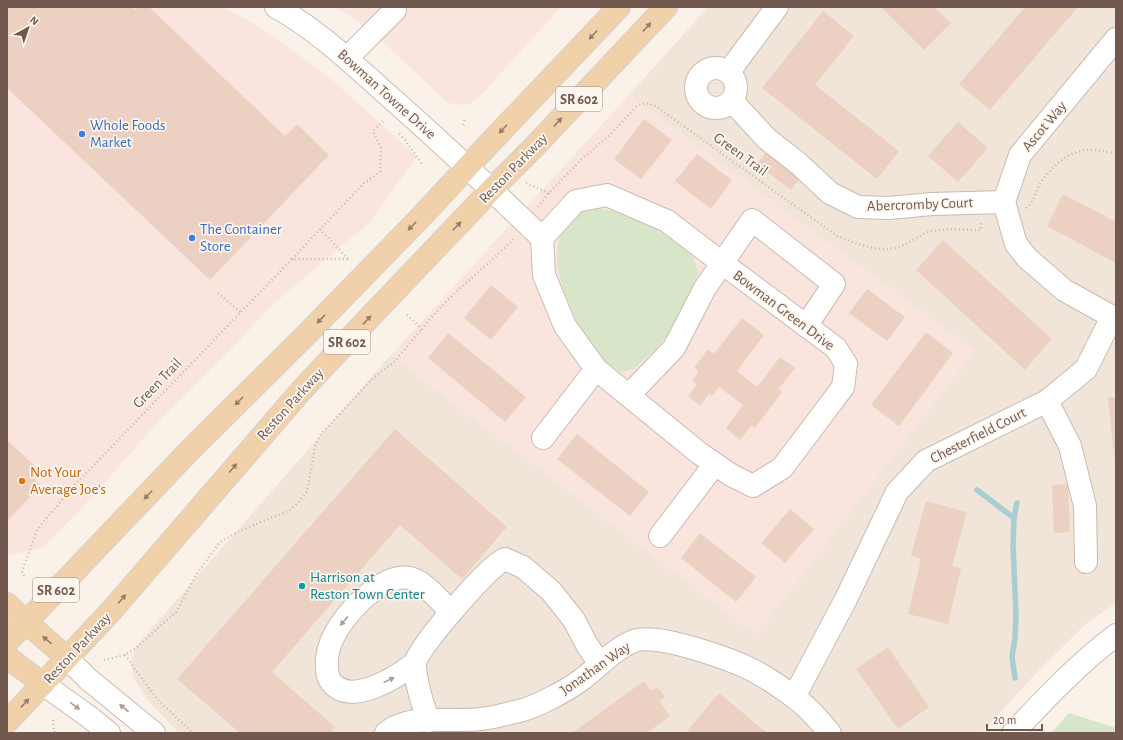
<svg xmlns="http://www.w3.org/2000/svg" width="1123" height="740" font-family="'Alegreya Sans',sans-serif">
<rect width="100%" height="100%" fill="#faf2e9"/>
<path fill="#f1e4d8" d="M708 7H1116V603L1087 623 1041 668 981 733H179L150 703 133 677 131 660 137 645 391 355 756 634 974 351 629 95Z"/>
<g fill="#f9e4de">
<path d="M7 7H222L255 24 329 77 417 157 369 223 271 306 238 342 158 422 85 505 43 548 10 555 7 554Z"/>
<path d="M335 7H561L481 95 471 103 464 105 448 103 384 43 349 15Z"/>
<path d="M629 95 974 351 756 634 391 355Z"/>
</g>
<g fill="#d7e6c8">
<path d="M599 208 630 215 669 237 694 258 698 273 689 297 675 325 656 349 635 368 621 372 601 359 579 326 565 294 557 267 558 244 563 229 580 211Z"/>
<path d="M1069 713 1116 728V733H1051Z"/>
</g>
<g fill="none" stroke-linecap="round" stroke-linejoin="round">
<g stroke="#a7ced2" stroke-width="5.5">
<path d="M977 490 1014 518"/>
<path d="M1015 678 1012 657 1015 638 1016 614 1013 545 1014 518 1017 503"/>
</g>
</g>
<g fill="#ecd1c3">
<path d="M7 7H132L135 10 137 7H149L285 136 297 124 329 155 210 280 7 88Z"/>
<path d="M881 7H934L951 23 924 50Z"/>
<path d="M1025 7H1078L990 110 959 84Z"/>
<path d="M823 11 854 36 815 85 899 151 877 179 762 88Z"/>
<path d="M644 119 672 140 641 179 614 159Z"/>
<path d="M958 122 988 148 958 182 928 156Z"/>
<path d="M766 152 800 178 791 190 757 164Z"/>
<path d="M697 154 732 180 711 209 675 181Z"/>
<path d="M1063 194 1116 222V263L1047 226Z"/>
<path d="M943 240 1052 339 1025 370 916 270Z"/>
<path d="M491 285 518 307 491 340 464 318Z"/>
<path d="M867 289 905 317 887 341 849 313Z"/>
<path d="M742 318 764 335 737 371 757 387 780 357 795 368 779 389 782 392 755 428 752 425 740 440 726 428 743 405 719 387 712 396 709 394 700 406 688 396 697 384 692 381 699 371 694 368 708 349 714 354Z"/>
<path d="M926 332 953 353 899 426 871 405Z"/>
<path d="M448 333 526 397 505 422 428 358Z"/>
<path d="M1116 397V464H1115L1108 398Z"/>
<path d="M395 429 507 527 462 579 400 525 272 672 335 727 330 733H240L177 679Z"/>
<path d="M577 434 649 492 630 516 557 459Z"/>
<path d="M7 440 39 470 32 477 41 486 7 521Z"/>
<path d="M1068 484 1070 532 1054 533 1052 485Z"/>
<path d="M926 501 967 512 952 566 961 568 948 624 908 614 921 559 911 555Z"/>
<path d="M790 509 814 529 785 563 761 543Z"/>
<path d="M700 533 756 577 736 602 681 558Z"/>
<path d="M888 647 929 707 898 729 856 669Z"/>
<path d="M644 681 651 691 658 687 665 697 659 701 670 716 647 733H572Z"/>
<path d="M719 693 767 733H692L688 730Z"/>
</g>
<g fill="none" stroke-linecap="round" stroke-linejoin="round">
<g stroke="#cbbab0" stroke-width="24">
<g id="minor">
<path d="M276 7C318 30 354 65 390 97 442 143 492 190 542 238L544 275 565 326 596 369 699 453 731 475 753 486 782 468 813 427 843 387 846 364 836 348 722 263 667 221 607 195 576 201 542 238"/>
<path d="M1116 39 1020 155 1004 202 1016 244 1027 258 1064 290 1116 319"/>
<path d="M347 58 395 10"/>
<circle cx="716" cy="88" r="20"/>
<path d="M729 73 736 62 777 7"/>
<path d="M732 101 767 139 799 164 830 193 858 207 889 208 932 204 1004 202"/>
<path d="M629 395 674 348 705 288 752 220 834 284 806 326"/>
<path d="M1047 401 1070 446 1085 506 1086 562"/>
<path d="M543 438 596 369"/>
<path d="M660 536 715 464"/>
<path d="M67 658 88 679 154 733"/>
<path d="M415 663C397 677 351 707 331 682 328 678 327 673 327 668 324 639 350 609 371 592 382 584 396 575 410 578 424 581 441 602 451 612"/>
<path d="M43 684 88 716 109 733"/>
<path d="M794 697 846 599 897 492 926 461 1047 401 1086 369 1112 317"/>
<path d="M428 721C423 703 415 683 415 664 415 650 481 577 495 566 498 563 502 561 505 559L523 567 551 591 574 620 587 645 600 664"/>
<path d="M386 733C409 713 451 723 480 719 493 718 506 714 519 711 536 707 566 691 581 680 599 667 613 649 634 641 656 632 734 660 756 672 769 679 782 688 794 697 808 707 819 720 830 733"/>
<path d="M1013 733C1046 698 1078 664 1116 635"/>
</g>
</g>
<g stroke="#d7d1ce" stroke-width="24">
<g id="major">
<path d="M7 604 26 622 67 658"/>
<path d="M7 642 192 448 308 333 419 219 486 147 619 7"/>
<path d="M7 657 43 684"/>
<path d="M7 722 112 610 300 392 369 318 491 190 534 147 666 7"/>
</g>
</g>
<g stroke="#d1b4a7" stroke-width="2.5" stroke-dasharray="1 3" stroke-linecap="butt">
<path d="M463 125 465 118"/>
<path d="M399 134 405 140 422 164"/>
<path d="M526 183 549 193"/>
<path d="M538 207 549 193 582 159 610 135 636 107C642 102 647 104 654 105L837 236C860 245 884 256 908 243 916 239 923 233 932 231 948 228 965 230 981 230V223"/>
<path d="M1026 208C1035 201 1035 193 1040 184 1050 168 1066 153 1085 150 1095 149 1107 152 1116 153"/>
<path d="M320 229 348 259"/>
<path d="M292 259 364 183 380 172 381 148 373 131 384 120"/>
<path d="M218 293 240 312"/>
<path d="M407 315 422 329C448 295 484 269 515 238"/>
<path d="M24 576 22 571 37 530 71 489 292 259H348"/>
<path d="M125 655 157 699 193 733"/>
<path d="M104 660 125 655 136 648 176 612 198 572 220 542 240 531 290 510 298 503 307 492 315 446 321 434 373 378 393 363 422 329"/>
<path d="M53 720 54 732 56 733"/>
</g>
<use href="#minor" stroke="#fff" stroke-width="22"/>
<use href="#major" stroke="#f0d1a9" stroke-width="22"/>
</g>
<defs><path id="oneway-solid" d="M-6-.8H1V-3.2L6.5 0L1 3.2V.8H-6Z"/></defs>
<g fill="#977d6a">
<use href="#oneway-solid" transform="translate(647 27) rotate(-47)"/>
<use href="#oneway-solid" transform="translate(593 35) rotate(133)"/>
<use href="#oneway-solid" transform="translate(558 122) rotate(-47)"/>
<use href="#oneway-solid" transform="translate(503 129) rotate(134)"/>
<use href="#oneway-solid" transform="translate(412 226) rotate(134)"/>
<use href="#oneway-solid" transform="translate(457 226) rotate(-46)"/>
<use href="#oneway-solid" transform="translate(321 319) rotate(134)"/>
<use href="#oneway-solid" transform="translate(367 320) rotate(-47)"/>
<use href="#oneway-solid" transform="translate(239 401) rotate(135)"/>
<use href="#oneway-solid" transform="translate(233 468) rotate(-49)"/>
<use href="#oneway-solid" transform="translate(148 495) rotate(134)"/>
<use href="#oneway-solid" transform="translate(122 599) rotate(-50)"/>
<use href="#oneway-solid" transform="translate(47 640) rotate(-139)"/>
<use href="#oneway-solid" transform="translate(25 703) rotate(-47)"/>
</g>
<g fill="#aa9b95">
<use href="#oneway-solid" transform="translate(344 621) rotate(130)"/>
<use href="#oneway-solid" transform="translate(389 680) rotate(-26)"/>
<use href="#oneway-solid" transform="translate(75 706) rotate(36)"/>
<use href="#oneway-solid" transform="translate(124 708) rotate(-140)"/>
</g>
<g fill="#3f7fe0" stroke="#fdf6ef" stroke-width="1.5">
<circle cx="82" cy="134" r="4"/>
<circle cx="192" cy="238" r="4"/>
</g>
<circle fill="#e8710a" stroke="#fdf6ef" stroke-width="1.5" cx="22" cy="481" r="4"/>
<circle fill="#0f9aa8" stroke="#fdf6ef" stroke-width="1.5" cx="302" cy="586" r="4"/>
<g text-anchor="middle" stroke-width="3.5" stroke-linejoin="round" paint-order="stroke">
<g fill="#fdf6ef" stroke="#9b887f" stroke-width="1">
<rect x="556" y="87" width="46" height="24" rx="3"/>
<rect x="324" y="330" width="46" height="24" rx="3"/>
<rect x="33" y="578" width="46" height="24" rx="3"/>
</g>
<g font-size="14" font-weight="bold" fill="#71594f">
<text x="579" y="104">SR 602</text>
<text x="347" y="347">SR 602</text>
<text x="56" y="595">SR 602</text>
</g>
<g font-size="15" fill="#71594f" stroke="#fdf6ef">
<text transform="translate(387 94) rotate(42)" y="5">Bowman Towne Drive</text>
<text transform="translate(1044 126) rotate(-50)" y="5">Ascot Way</text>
<text transform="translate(741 154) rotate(36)" y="5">Green Trail</text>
<text transform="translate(513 168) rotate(-46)" y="5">Reston Parkway</text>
<text transform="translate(920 204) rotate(-2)" y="5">Abercromby Court</text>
<text transform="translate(784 310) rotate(37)" y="5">Bowman Green Drive</text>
<text transform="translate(157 383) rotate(-46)" y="5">Green Trail</text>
<text transform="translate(290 404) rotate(-48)" y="5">Reston Parkway</text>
<text transform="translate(978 435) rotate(-27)" y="5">Chesterfield Court</text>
<text transform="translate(77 648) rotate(-47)" y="5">Reston Parkway</text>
<text transform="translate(595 668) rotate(-35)" y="5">Jonathan Way</text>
</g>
<g font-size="15" fill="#366cbe" stroke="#fdf6ef" text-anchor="start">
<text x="90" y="130">Whole Foods<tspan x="90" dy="17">Market</tspan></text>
<text x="200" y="234">The Container<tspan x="200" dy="17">Store</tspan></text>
</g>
<g font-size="15" fill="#c56008" stroke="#fdf6ef" text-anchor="start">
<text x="30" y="477">Not Your<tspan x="30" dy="17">Average Joe's</tspan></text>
</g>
<g font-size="15" fill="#0d838f" stroke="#fdf6ef" text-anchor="start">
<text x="310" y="582">Harrison at<tspan x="310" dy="17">Reston Town Center</tspan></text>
</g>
</g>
<rect width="1123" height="740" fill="none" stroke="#71594f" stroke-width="16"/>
<g transform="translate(28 28) rotate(40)" stroke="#fdf6ef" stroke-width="3" paint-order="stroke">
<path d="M0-3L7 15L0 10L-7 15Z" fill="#71594f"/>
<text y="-6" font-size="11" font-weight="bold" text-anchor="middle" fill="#71594f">N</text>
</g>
<path d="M987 724v6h55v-6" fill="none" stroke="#71594f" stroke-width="2"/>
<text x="993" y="724" font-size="12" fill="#71594f" stroke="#fdf6ef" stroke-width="3" paint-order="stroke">20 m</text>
</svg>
